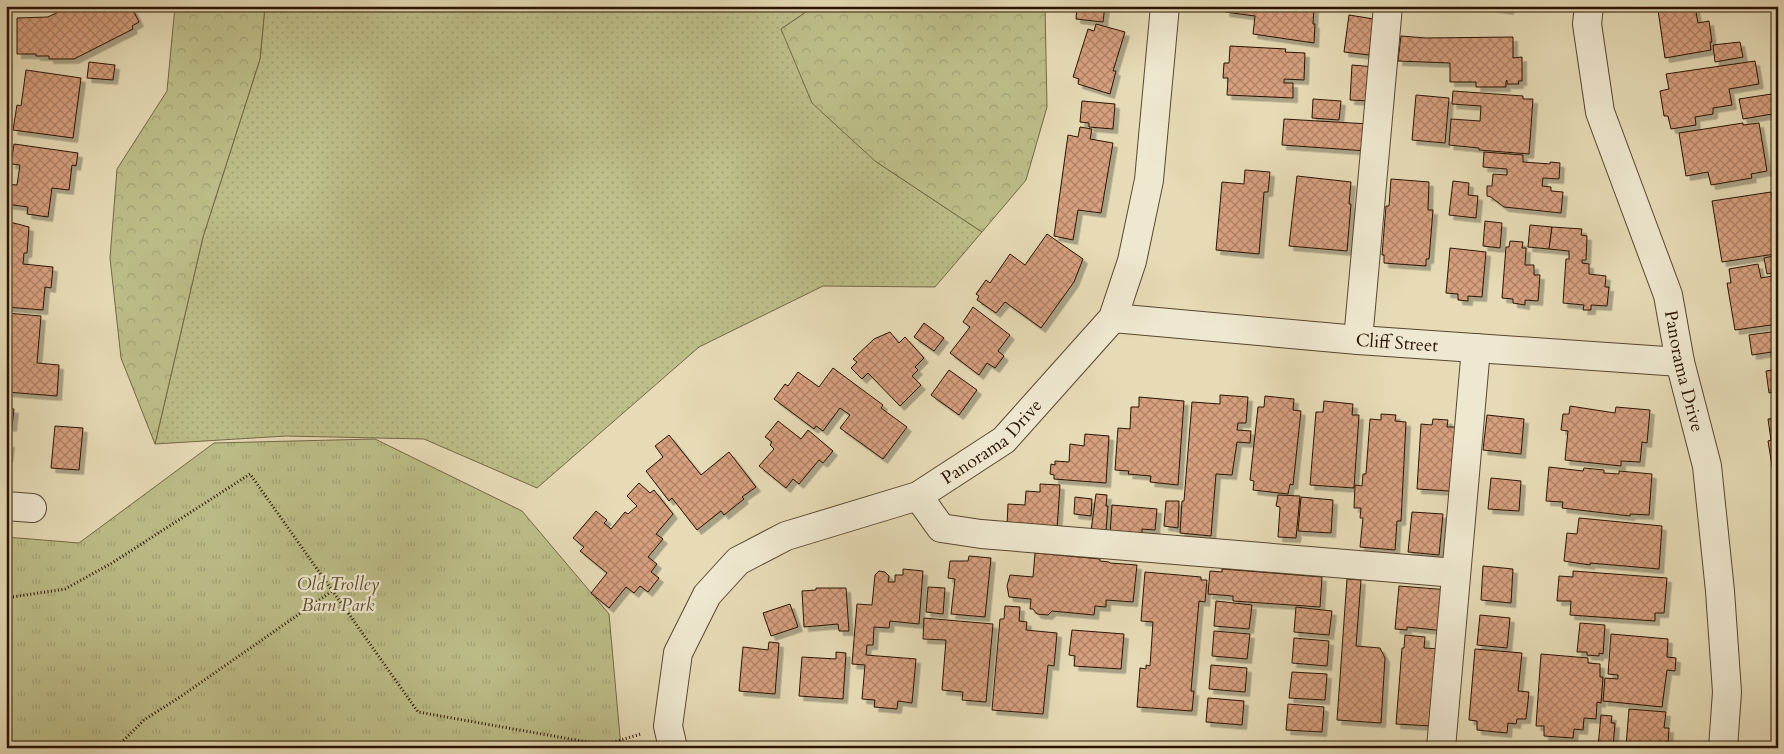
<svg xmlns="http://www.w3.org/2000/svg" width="1784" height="754" font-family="Cardo,serif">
<defs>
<pattern id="grass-dots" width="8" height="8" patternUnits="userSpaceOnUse" patternTransform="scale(1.25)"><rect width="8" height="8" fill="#bdbe89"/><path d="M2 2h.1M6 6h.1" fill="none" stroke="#a2a274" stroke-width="1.8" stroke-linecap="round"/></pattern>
<pattern id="forest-crowns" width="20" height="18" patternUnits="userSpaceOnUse" patternTransform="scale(1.25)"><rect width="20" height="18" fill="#bdbe89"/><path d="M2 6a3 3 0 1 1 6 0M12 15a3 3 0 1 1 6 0" fill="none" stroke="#a2a274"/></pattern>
<pattern id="park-tufts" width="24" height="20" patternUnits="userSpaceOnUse" patternTransform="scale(1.25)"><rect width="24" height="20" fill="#bdbe89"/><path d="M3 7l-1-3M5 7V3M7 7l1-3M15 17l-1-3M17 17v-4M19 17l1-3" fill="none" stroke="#a2a274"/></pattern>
<pattern id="building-cross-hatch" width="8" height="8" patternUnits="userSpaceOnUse" patternTransform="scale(1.25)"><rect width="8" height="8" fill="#d69f7e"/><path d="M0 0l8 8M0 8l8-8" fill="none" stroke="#ae8065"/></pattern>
<filter id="shadow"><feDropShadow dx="4.5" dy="4.5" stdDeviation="0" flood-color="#0004"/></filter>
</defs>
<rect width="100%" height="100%" fill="#e6dbb6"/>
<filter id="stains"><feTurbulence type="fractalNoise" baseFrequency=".004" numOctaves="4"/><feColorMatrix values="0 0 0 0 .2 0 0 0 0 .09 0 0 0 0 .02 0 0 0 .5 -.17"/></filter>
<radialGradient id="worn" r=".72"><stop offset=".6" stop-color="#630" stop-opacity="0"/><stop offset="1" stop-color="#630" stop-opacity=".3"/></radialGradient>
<path fill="url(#grass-dots)" stroke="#736845" d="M265 6H815L781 29 875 161 982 232 935 287 823 286 699 347 537 488 424 439 286 436 155 444 203 237 260 59Z"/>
<g fill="url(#forest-crowns)" stroke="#736845">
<path d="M175 6H265L260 59 203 237 155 444 121 358 110 258 117 169 167 91Z"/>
<path d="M815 6H1045L1047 107 1026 180 982 232 875 161 812 103 781 29Z"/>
</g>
<path fill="url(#park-tufts)" stroke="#736845" d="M375 439 522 511 609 614 621 748H6V537L79 543 214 443Z"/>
<g fill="url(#building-cross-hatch)" stroke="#291301" filter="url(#shadow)">
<path d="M70 6H131L139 22 132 26 133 29 74 59H49V56H36V54H17V18L48 17Z"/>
<path d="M1077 6H1105L1103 22 1076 19Z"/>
<path d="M1226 6H1305L1314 8 1313 24H1315L1314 43 1253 34 1255 16 1225 12Z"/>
<path d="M1483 6H1509V10Z"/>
<path d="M1666 6H1695L1698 23 1709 21 1712 42H1710L1711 50 1665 58 1658 10 1666 9Z"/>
<path d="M1349 15 1374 19 1369 55 1344 52Z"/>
<path d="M1096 24 1125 32 1113 71H1116L1110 94 1078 84 1079 79 1073 77 1088 29 1094 31Z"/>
<path d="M1401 36 1426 38 1513 37V58L1522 57V81H1518L1519 84H1507V80L1506 81V87H1476V82H1450V63L1398 61Z"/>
<path d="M1740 42 1743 57 1715 62 1713 45Z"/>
<path d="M1230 46 1286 49 1285 52 1305 53 1304 80 1284 79V83H1293V98L1227 95 1228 78H1223L1224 63H1229Z"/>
<path d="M1755 61 1759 84 1729 89 1732 105 1713 108V114L1695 117 1696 125 1671 129 1668 116H1664L1660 91 1669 89 1666 74Z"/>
<path d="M89 62 115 65 113 80 87 78Z"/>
<path d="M1352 65 1375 67 1372 101 1350 100Z"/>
<path d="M26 70 81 78 73 138 13 130 17 105 21 106Z"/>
<path d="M1453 91 1523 96V99H1533L1529 154 1479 150V148L1449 145 1451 119 1480 121 1481 106 1452 104Z"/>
<path d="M1778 93V113L1743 119 1739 99Z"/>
<path d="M1416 95 1449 98 1445 143 1412 140Z"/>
<path d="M1313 99 1341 101 1339 120 1312 118Z"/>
<path d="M1082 101 1115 104 1113 129 1089 127V123L1080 122Z"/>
<path d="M1284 119 1369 124 1367 151 1282 145Z"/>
<path d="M1743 123V125L1759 123 1767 171 1751 174 1752 178 1711 185 1708 172 1686 176 1679 133Z"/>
<path d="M1080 127 1092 129 1090 139 1113 143 1101 213 1078 210 1073 240 1054 236 1068 135 1078 137Z"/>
<path d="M14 144 78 153 76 166 72 165 69 190 52 188 48 217 27 214 28 207 6 204V184L17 185 20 165 11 164Z"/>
<path d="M1484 152 1523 155V162L1550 164V162L1560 163 1559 179 1543 178 1542 186 1551 187V191L1563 192 1561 213 1504 207 1491 197 1487 196V186H1492L1493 174 1507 175V169L1483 167Z"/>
<path d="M1245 170 1270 172 1268 192H1264L1259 254 1216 250 1222 182 1244 184Z"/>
<path d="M1297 176 1351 182 1349 204H1351L1347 251 1289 246Z"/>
<path d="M1391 179 1429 182 1428 210H1433L1429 259H1426V266L1384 263V255H1382L1386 206H1389Z"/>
<path d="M1453 181 1469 183 1468 195 1478 196 1476 218 1449 215Z"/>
<path d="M1771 192 1778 240H1773L1775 254 1722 262 1712 201Z"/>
<path d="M6 221 29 227 27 253H24L23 264 53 267 51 288 45 287 43 310 6 307Z"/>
<path d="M1485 221 1502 223 1500 248 1483 246Z"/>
<path d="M1530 225 1552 227 1549 249 1528 247Z"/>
<path d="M1552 227 1582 229 1581 235 1587 236 1586 260H1582V263L1589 264V274L1606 276 1605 287H1609L1607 306 1591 305V310H1583L1584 305 1563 303 1566 259H1569V251L1549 249Z"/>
<path d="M1047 234 1083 259 1074 282 1041 328 1005 302 996 313 977 300 979 296 976 294 986 280 990 283 1010 254 1025 265Z"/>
<path d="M1510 241 1523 242 1522 248H1526L1525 265H1534V275H1540L1538 301 1525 300V305L1513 303V299L1502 298 1506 247H1509Z"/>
<path d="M1450 248 1486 252 1482 297 1468 296V301L1458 300V294L1446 293Z"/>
<path d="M1778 255V272L1767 274 1764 258Z"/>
<path d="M1758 264 1761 278 1778 275V324L1735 330 1727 283H1731L1729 269Z"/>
<path d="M973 307 1010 335 998 351 1004 356 995 368 987 363 979 375 950 353 970 327 963 322Z"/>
<path d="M6 313 41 316 37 363 59 365 57 396 6 392Z"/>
<path d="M924 323 944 338 934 351 914 337Z"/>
<path d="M1778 331V351L1752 355 1749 335Z"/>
<path d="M890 332 899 343 905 337 924 358 915 367 918 370 912 376 921 385 900 406 868 373 862 379 851 368 857 362 853 359 874 339Z"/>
<path d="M1776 362H1778V391L1769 393 1766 371 1777 369Z"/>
<path d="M833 368 883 405 881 408 907 427 883 459 840 428 850 415 840 408 823 431 816 426 814 429 774 399 785 384 788 386 798 372 819 387Z"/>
<path d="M949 370 977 390 959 415 931 395Z"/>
<path d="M1220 395 1248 397 1246 423H1238L1237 430 1251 431 1250 443 1237 442 1232 475 1216 474 1211 536 1180 533 1182 501H1184L1192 402 1220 404Z"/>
<path d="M1265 396 1294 399 1293 410 1301 411 1293 485 1290 484 1288 494 1253 490 1254 481 1250 480 1258 407H1264Z"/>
<path d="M1139 397 1184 401 1178 485 1150 482 1151 476 1128 474 1129 471 1115 470 1118 428 1130 429 1131 407H1139Z"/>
<path d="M1324 401 1353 404 1352 415H1359L1354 488 1310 485 1316 412H1323Z"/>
<path d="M1570 406 1615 413 1616 407 1650 410 1647 443 1642 442 1640 462 1621 461V466L1565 460 1568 431 1561 430 1563 414H1569Z"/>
<path d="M6 408 14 409 12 427 6 426Z"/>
<path d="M1381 414 1396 415 1395 421 1406 422 1401 521H1397L1395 550 1360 547 1363 518H1360L1361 508H1354L1355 485 1362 486 1363 474H1366L1370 419 1381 420Z"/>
<path d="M1487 415 1524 419 1521 454 1483 450Z"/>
<path d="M1778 418V503L1768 441 1771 440 1768 419Z"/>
<path d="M1433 419 1448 420 1447 427H1458L1450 491 1417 489 1421 424 1432 425Z"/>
<path d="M778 421 801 439 808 430 833 451 823 463 819 460 799 484 793 479 786 488 759 466 774 449 770 445 772 442 765 437Z"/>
<path d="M55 426 83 428 79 470 51 468Z"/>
<path d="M1085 434 1109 436 1106 483 1054 479V475L1050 474 1051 464 1055 465V461L1069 462 1070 444 1084 446Z"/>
<path d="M669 435 701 475 729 452 756 487 742 497 744 499 724 515 721 511 697 530 672 498 669 501 646 471 663 457 655 446Z"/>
<path d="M6 443H10L8 458 6 457Z"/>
<path d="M1549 467 1583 471 1584 468 1604 470V473L1619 474V471L1652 474 1649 515 1630 514V516L1562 508 1563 502 1546 501Z"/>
<path d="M1491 478 1521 481 1519 511 1488 509Z"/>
<path d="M639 483 650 493 654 490 673 514 656 534 663 539 648 557 657 564 651 572 659 578 648 592 640 586 634 593 626 587 609 608 591 593 607 573 580 551 584 547 573 538 596 511 607 520 604 523 611 529 625 512 628 514 637 506 627 496Z"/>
<path d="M1040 484 1060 485 1057 530 1007 527 1008 504 1025 505 1026 491 1040 492Z"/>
<path d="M1096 494 1107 495 1106 506H1108L1106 531H1091Z"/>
<path d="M1278 495 1300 496 1296 538 1278 537 1280 507 1276 506Z"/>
<path d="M1075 497 1092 499 1091 516 1074 514Z"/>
<path d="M1301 497 1333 500 1331 533 1298 531Z"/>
<path d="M1166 501H1179L1178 528 1164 526Z"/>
<path d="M1112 505 1157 509 1155 530 1142 529V533H1136V536L1110 534Z"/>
<path d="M1412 512 1443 514 1439 555 1408 552Z"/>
<path d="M1579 518 1662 526 1659 569 1590 563V565L1564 561 1567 533 1577 534Z"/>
<path d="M1035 553 1100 559V561L1109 562 1110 563 1137 565 1133 602 1106 600V607L1095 606 1094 615 1052 611 1048 615 1037 614 1033 609H1030L1031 599 1009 597 1007 586 1010 575 1033 577Z"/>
<path d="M969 556 991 558 985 617 951 614 955 579 948 578 950 561H968Z"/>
<path d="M1483 566 1513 569 1511 603 1481 600Z"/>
<path d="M903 569 923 571 919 624 890 621 889 628 874 627 873 645H867L866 655 916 659 912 703 898 701 897 709 874 707 875 700 862 699 865 665 852 664 857 604 872 605 875 575 879 571 885 572 889 576 888 582H895V575H903Z"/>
<path d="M1222 569 1322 577 1320 607 1233 601V596L1208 594 1210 571 1222 572Z"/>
<path d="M1573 571 1667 578 1664 613H1655V621L1570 615 1571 601H1557L1559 576 1573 577Z"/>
<path d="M1145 572 1201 577V580H1207L1205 602 1199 601 1191 691H1194L1192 711 1137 707 1140 668 1146 669V665L1150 666 1153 622 1141 621Z"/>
<path d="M1347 579 1361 580 1356 646 1380 648 1385 658 1381 723 1337 720Z"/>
<path d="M1399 586 1449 590 1445 631 1407 627V630L1395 629Z"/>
<path d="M928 587 945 588 943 614 926 612Z"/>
<path d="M816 588H846L849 631H839L838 624 804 627 802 591 816 590Z"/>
<path d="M1216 601 1252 605 1249 629 1214 626Z"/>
<path d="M790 604 798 627 771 636 763 613Z"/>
<path d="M1005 606 1020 607 1019 621 1027 622 1026 630 1057 633 1054 666 1048 665 1043 714 992 710 1000 619H1004Z"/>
<path d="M1296 607 1332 611 1329 635 1294 632Z"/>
<path d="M1480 615 1510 618 1507 648 1477 645Z"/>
<path d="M924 618 993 624 986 702 962 700 963 692 942 690 946 640 923 639Z"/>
<path d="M1580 623 1605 625 1603 654 1599 653V656L1587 655V652H1577Z"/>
<path d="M1072 630 1124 634 1121 669 1074 666 1075 656 1069 655Z"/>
<path d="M1214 631 1250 634 1247 659 1212 656Z"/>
<path d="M1611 634 1668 639 1667 657 1676 658 1675 671 1667 670 1662 707 1603 701 1605 678 1618 679V675L1608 674Z"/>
<path d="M1405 635 1425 637 1424 648 1441 649 1431 726 1396 724 1402 648H1404Z"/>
<path d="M1294 638 1329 641 1327 666 1292 663Z"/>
<path d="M769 642 779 643 775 694 739 691 743 647 768 650Z"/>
<path d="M1475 649 1522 653 1518 691 1529 692 1526 719H1517L1516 724 1508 723 1507 733 1477 730V721L1469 720Z"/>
<path d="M836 652 846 653 843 699 799 696 802 657 836 659Z"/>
<path d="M1541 654 1588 658V663L1600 664V677H1603L1601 703 1597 702 1596 719 1584 718 1583 730 1574 729 1573 738 1544 736V726H1536Z"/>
<path d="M1211 665 1247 668 1245 692 1209 689Z"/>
<path d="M1292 672 1327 674 1325 700 1289 698Z"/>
<path d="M1208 698 1244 701 1242 725 1206 722Z"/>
<path d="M1288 704 1324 707 1322 732 1286 730Z"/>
<path d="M1629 709 1666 712 1664 728H1669L1668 742H1664L1663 748H1621V745L1626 746Z"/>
<path d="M1601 715 1612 716 1611 723H1615L1613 748 1598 747Z"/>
<path d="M1778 723V748H1776Z"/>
</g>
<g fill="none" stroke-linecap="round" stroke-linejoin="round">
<g stroke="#58452e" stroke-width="30">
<g id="minor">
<path id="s1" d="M1589 6 1587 24 1600 112 1668 295 1680 362 1707 466 1720 591 1727 692 1723 748"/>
<path id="s2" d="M1113 318 1358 340 1680 362"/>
<path d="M1358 340 1388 6"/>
<path d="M918 496 941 528 981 534 1456 573"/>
<path d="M6 506 32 508"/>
<path id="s3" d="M673 748 668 726 678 653 707 595 738 561 786 536 918 496 1004 440 1113 318 1132 261 1149 180 1165 6"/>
<path d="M1441 748 1476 348"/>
</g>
</g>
<g stroke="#291301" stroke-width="3" stroke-dasharray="1 2.5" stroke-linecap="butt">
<path d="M6 598 65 589 112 563 250 474 418 712 604 745 641 734"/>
<path d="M116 748 144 720 183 695 332 591"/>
</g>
<use href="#minor" stroke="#efe8d0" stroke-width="28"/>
</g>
<g text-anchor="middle" stroke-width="4.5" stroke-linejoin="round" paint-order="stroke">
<g font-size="18" fill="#291301" stroke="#efe8d0">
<text dy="6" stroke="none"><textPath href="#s2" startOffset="285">Cliff Street</textPath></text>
<text dy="6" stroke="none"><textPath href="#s1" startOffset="380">Panorama Drive</textPath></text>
<text dy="6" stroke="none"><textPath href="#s3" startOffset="491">Panorama Drive</textPath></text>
</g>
<g font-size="18" font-style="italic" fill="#5d4f31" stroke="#efe8d0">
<text x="338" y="590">Old Trolley<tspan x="338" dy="21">Barn Park</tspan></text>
</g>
</g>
<rect width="1784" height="754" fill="none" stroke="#e6dbb6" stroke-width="25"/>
<rect x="8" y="8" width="1769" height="739" fill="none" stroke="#291301" stroke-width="2.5"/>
<rect x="12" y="12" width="1759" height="729" fill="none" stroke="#291301"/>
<rect width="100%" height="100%" filter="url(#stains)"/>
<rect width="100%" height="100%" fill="url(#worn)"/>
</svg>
